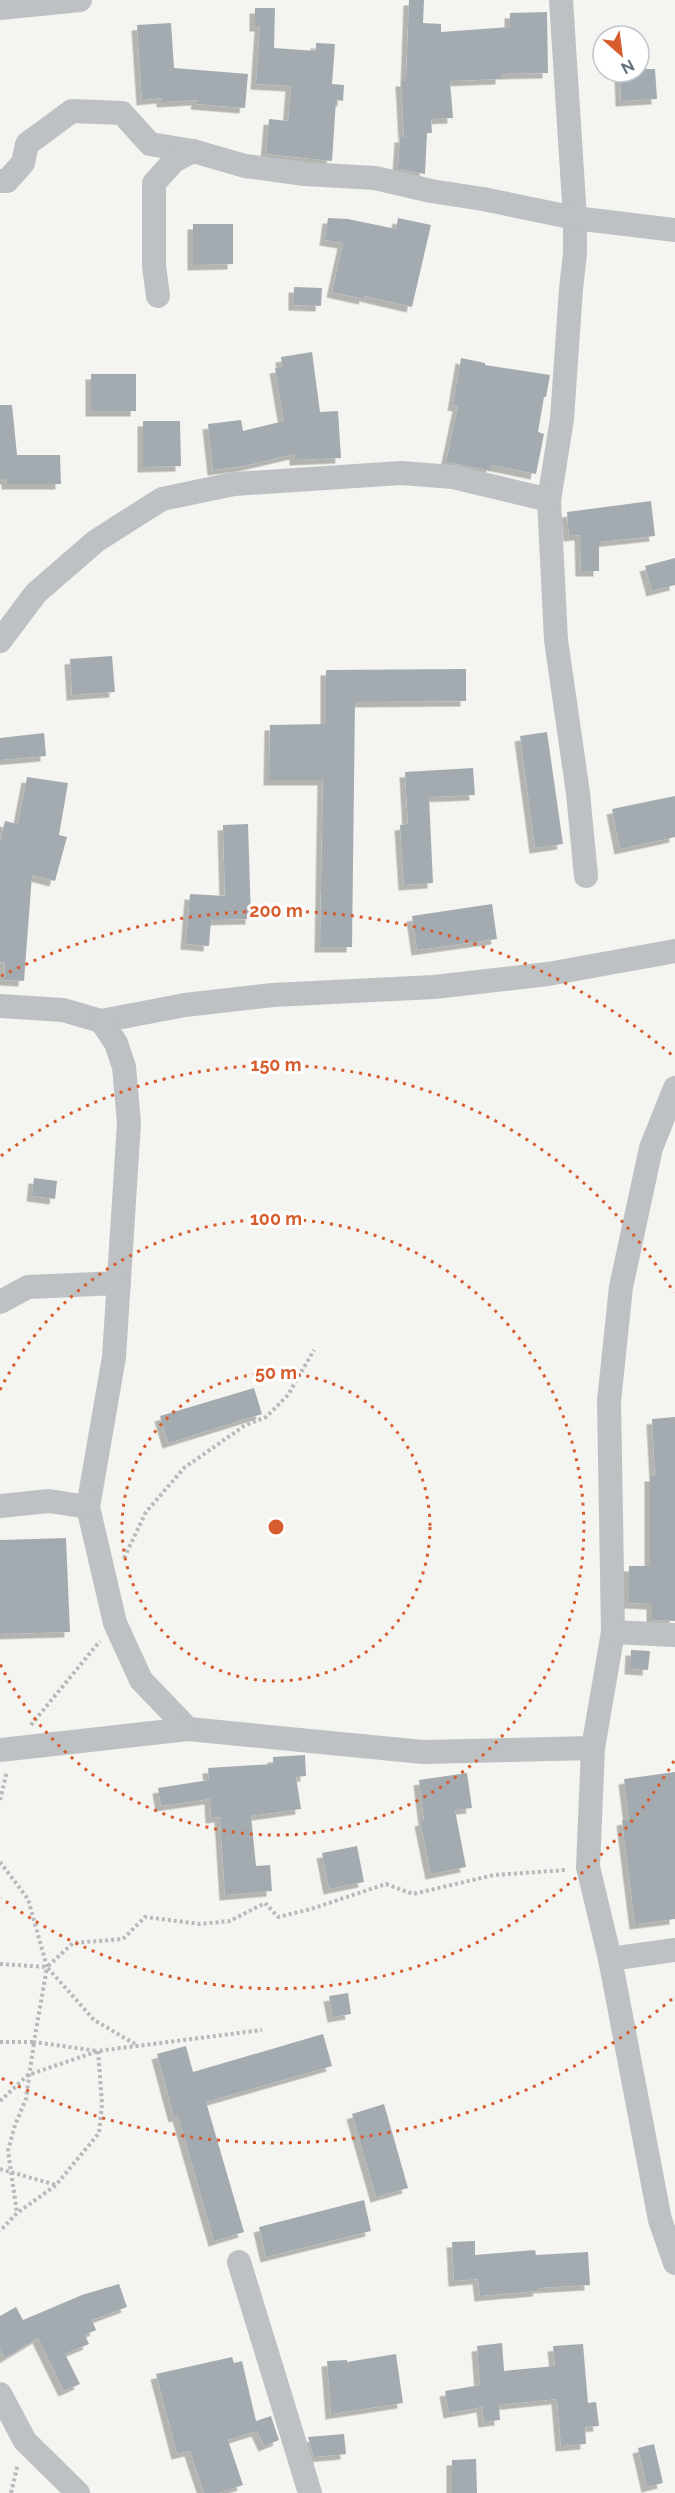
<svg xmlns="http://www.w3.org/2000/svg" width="675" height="2493" font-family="Raleway,sans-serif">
<defs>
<filter id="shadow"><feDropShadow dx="-5.5" dy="5.5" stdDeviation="0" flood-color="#0004"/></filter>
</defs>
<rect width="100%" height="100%" fill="#f4f4f0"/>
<g fill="#a4abb0" filter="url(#shadow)">
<path d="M409 0H424L423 23 441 24V32L510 27V13L547 12 548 73 501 74V79L450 81 453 118 431 119 432 133H427L425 174 398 169 400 137H404L401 81H406Z"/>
<path d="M255 8H275L274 48 316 51V43L335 44 332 84 344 85 343 101 336 100 332 161 266 154 269 119 288 121 291 86 256 84 260 26H255Z"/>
<path d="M171 23 174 68 248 74 245 108 196 104 197 100 162 102V98L142 100 137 25Z"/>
<path d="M639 69H655L657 99 621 101 620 72H639Z"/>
<path d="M328 218 348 219 396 229 398 218 431 225 412 307 365 296 364 299 332 292 343 243 325 240Z"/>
<path d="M193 224H233V264L193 265Z"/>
<path d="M294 287 322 288 321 306 294 305Z"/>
<path d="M312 352 320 412 338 411 341 458 295 460V454L244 466 213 470 208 424 241 420 243 431 284 421 275 368 282 367 281 357Z"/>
<path d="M461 358 485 363V365L550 375 546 397H544L538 432 544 434 536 474 492 465 491 471 446 462 458 406 453 405Z"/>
<rect x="91" y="374" width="45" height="37"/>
<path d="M0 405H12L17 455H60L61 484H7V479H0Z"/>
<path d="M143 421H180L181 466 143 467Z"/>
<path d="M651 501 655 536 599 542V571H581L580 535 569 536 567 512Z"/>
<path d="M675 558V585L652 591 645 566Z"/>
<path d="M112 656 115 692 72 695 70 659Z"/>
<path d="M466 669V701L355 702 352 947H320L323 780H269L270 725 326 724V670Z"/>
<path d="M547 732 563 844 535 848 520 736Z"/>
<path d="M44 733 46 756 0 760V738Z"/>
<path d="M473 768 475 795 429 797 433 883 404 885 400 825 408 824 405 772Z"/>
<path d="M27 777 68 783 59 835 67 837 55 881 32 875 24 981 4 980 5 963 0 962V841L5 821 18 824Z"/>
<path d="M675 796V837L620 849 612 809Z"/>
<path d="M248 824 251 919 211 920 209 946 186 944 190 894 225 896 223 825Z"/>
<path d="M492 904 497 939 417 950 412 916Z"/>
<path d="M34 1178 57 1181 55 1199 32 1196Z"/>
<path d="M254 1388 262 1414 168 1443 160 1416Z"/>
<path d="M675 1417V1621L652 1620V1604L629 1603V1566H650V1476H655L652 1419Z"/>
<path d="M66 1538 70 1632 0 1634V1540Z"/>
<path d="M631 1650 650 1651 648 1670 630 1669Z"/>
<path d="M305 1755 306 1776 296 1777 301 1809 251 1816 256 1866 270 1865 272 1891 225 1895 220 1817 211 1818 210 1799 161 1806 158 1788 209 1780 208 1768 273 1764V1757Z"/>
<path d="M675 1772V1919L635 1924 622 1820 629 1819 624 1779Z"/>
<path d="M467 1773 472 1808 455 1810 466 1867 431 1874 420 1821 424 1820 419 1780Z"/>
<path d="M357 1846 364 1882 329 1889 322 1853Z"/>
<path d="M348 1993 351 2014 333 2017 329 1996Z"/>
<path d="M323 2034 332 2066 206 2102 244 2232 214 2241 178 2116 174 2117 157 2054 186 2046 193 2072Z"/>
<path d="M384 2104 408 2188 376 2197 352 2114Z"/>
<path d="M364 2200 371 2231 266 2257 259 2227Z"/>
<path d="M475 2241V2255L535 2250 536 2255 588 2252 590 2285 538 2288 539 2291 480 2296 478 2279 454 2281 452 2242Z"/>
<path d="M119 2284 127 2307 92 2320 96 2330 85 2335 89 2344 65 2354 80 2384 64 2391 38 2338 5 2358 0 2350V2316L16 2307 23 2320 82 2295Z"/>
<path d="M502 2343 504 2371 555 2366 553 2346 583 2344 588 2403 596 2402 599 2426 585 2427 586 2444 561 2446 557 2399 499 2405 500 2420 484 2422 482 2407 449 2413 445 2391 480 2385 477 2346Z"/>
<path d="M396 2354 403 2403 331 2414 327 2361 347 2360V2362Z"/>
<path d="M232 2357 234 2363 242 2361 256 2421 271 2416 279 2440 264 2446 257 2431 228 2440 243 2485 219 2493H204L190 2451 177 2454 156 2374Z"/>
<path d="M344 2434 346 2454 314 2457 308 2437Z"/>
<path d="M654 2444 663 2483 647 2487 638 2448Z"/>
<path d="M476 2459 477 2493H452V2460Z"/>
</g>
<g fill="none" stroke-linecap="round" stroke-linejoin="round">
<g stroke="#b7babc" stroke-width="4" stroke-dasharray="3 3" stroke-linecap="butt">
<path d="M124 1558 146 1512 184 1468 244 1426 266 1417 288 1395 314 1350"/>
<path d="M31 1725 100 1641"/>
<path d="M0 1800 7 1771"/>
<path d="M0 1862 28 1899 47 1967 34 2042 98 2051 102 2104 99 2133 56 2185 17 2213 0 2231"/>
<path d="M0 1964 47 1967"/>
<path d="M0 2042H34L26 2099 15 2125 8 2151 17 2213"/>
<path d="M135 2044 94 2020 47 1967 73 1943 123 1939 145 1917 200 1924 230 1921 265 1903 278 1917 311 1909 386 1884 413 1894 494 1875 566 1870"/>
<path d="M0 2101 28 2075 98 2051 262 2030"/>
<path d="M0 2169 56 2185"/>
<path d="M11 2493 18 2464"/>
</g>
<g stroke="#bdc1c4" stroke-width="24">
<path d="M561 0 575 218V254L571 289 562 419 549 500 556 640 578 793 586 876"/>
<path d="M0 8 80 0"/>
<path d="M0 181H7L23 163 27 144 72 111 122 113 150 144 193 151 245 166 305 174 375 178 431 191 483 199 575 218 675 230"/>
<path d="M158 296 154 266V183L174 161 193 151"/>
<path d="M0 641 36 593 96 541 162 499 234 484 401 473 453 477 549 500"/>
<path d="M0 1006 63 1010 101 1021 185 1005 273 995 434 987 548 974 675 951"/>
<path d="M101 1021 116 1043 124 1067 129 1123 114 1357 88 1507 115 1623 141 1680 188 1729 423 1752 593 1748"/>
<path d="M675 1088 651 1148 621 1287 609 1401 613 1632 593 1748 588 1867 610 1959 660 2220 675 2263"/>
<path d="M0 1302 28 1287 119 1283"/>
<path d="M0 1506 49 1501 88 1507"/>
<path d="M613 1632 675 1635"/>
<path d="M0 1750 188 1729"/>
<path d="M610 1959 675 1950"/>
<path d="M239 2262 310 2493"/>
<path d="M0 2394 25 2441 78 2493"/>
</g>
</g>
<g fill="none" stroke="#d75c2e" stroke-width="3" stroke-dasharray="3 6">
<circle cx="276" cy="1527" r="154"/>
<path d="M0 1390A308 308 0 1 1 0 1664"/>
<path d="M674 1761A462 462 0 0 1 1 1898M1 1156A462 462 0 0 1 674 1293"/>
<path d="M672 1999A616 616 0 0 1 1 2078M1 976A616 616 0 0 1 672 1055"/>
</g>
<circle cx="276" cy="1527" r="9" fill="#d75c2e" stroke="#fff" stroke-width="3"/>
<g font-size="18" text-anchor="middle" font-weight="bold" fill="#d75c2e" stroke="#fff" stroke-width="6" stroke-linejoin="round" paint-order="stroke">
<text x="276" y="917">200 m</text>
<text x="276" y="1071">150 m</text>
<text x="276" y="1225">100 m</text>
<text x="276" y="1379">50 m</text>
</g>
<g transform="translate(621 54) rotate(152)"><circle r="28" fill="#ffffff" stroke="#c1c7cc" stroke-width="1.5"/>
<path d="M0-4.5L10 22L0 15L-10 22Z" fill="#d75c2e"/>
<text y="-9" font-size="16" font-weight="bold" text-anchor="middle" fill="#65737f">N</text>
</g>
</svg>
